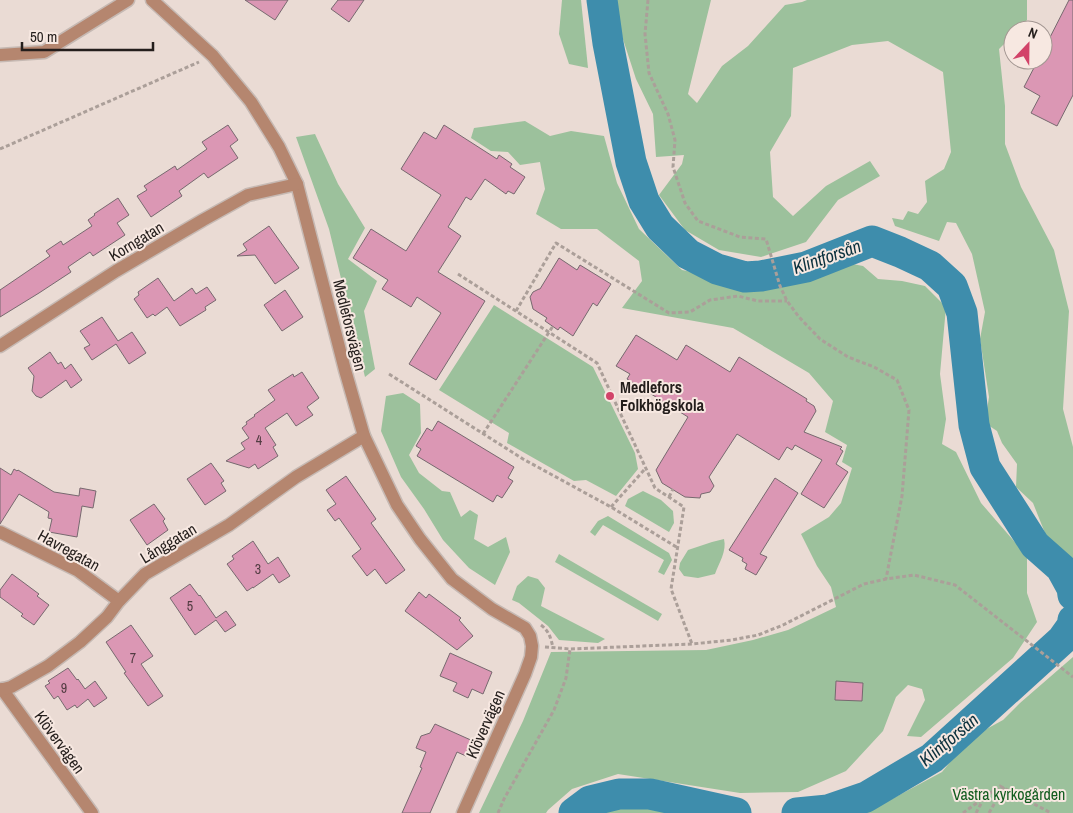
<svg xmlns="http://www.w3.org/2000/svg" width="1073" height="813" font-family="'Archivo Narrow',sans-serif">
<rect width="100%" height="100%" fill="#eadbd4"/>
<g fill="#9cc19c">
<path d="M562 0H581L588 68 569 64 559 34Z"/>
<path d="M614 0H711L688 94 697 103 722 66 748 46 785 5 802 2 807 0H1027V20L1018 30H1013V35L999 49 1005 106V144L1021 187 1054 250 1069 311 1063 409 1073 447V564L1049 543 1033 503 1016 487 1017 464 1002 443 997 431 985 423 989 397 980 339 985 312 972 254 956 223 947 222 939 241 895 226 892 218 903 220 908 211 918 214 927 202 925 181 944 169 951 152 943 72 888 41 852 45 793 68 791 116 770 152 773 197 793 216 826 186 870 161 880 176 838 200 806 242 761 257 719 250 685 230 659 195 682 164 684 155 656 157 653 114 636 79 619 27Z"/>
<path d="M525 121 550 136 571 131 604 136 617 183 639 229 682 270 737 281 743 288 751 291 766 285 801 281 842 262 863 266 878 279 902 281 925 286 946 307 940 374 946 419 942 444 956 452 981 503 1027 556V593L1037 622 1013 658 921 737 907 736 925 700 922 689 908 685 896 697 883 731 846 771 798 792 740 793 618 774 572 789 548 810 546 813H479L523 721 551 652 706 650 753 640 788 630 836 607 831 587 817 566 801 534 829 517 841 503 852 468 842 462 847 445 825 432 833 401 809 373 733 328 622 308 642 281 639 261 597 229H561L536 214 545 189 540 162 520 165 508 152 491 151 471 138 474 128Z"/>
<path d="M315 134 338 184 365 228 348 259 377 281 364 311 375 369 365 377 329 229 296 137Z"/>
<path d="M494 305 593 367 635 453 638 469 616 496 586 480 574 481 507 443 509 433 439 390Z"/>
<path d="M403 393 420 404 421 433 409 455 419 473 442 491 450 492 461 517 470 510 478 515 474 539 488 547 506 537 510 552 495 585 469 568 443 540 424 509 401 477 381 431 386 396Z"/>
<path d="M643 491 661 500 673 511 674 523 669 532 625 506 628 499Z"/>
<path d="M608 516 669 553 672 560 664 575 658 572 664 560 603 525 595 536 590 532 598 521Z"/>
<path d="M724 539C727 551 719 563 715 574L698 578 684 576 679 569 680 563 688 550 712 542Z"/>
<path d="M559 554 662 614 658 621 555 562Z"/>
<path d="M528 576 538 579 545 588 541 606 605 639 598 643 559 640 548 626 519 603 512 600 517 586Z"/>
<path d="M1073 657V813H854L890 800 942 772 970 738 1003 720 1020 703Z"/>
<path d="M605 808H661L678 813H598Z"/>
</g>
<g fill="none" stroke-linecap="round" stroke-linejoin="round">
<g stroke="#3e8dac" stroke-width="31">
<path d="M602 0 608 43 631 162 644 201 660 227 688 254 717 269 745 277 761 276 806 267 872 241 900 252 930 266 952 286 962 313 974 425 985 467 1035 545 1061 568 1072 588 1073 595"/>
<path d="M574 813 590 801 619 794H650L736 813"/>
<path d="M797 813 828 810 866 797 932 758 1062 640 1072 626 1073 620"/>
</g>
</g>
<g fill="#db97b4" stroke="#77696f">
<path d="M245 0H288L275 20Z"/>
<path d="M338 0H364L349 22 331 9Z"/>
<path d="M1069 0H1073V95L1057 126 1031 113 1040 96 1024 87 1038 60H1043V51Z"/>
<path d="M228 125 238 140 230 146 238 158 208 178 204 173 179 191 182 196 151 217 137 196 147 190 144 186 175 166 177 170 207 149 202 142Z"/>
<path d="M444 125 497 159 499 155 512 164 510 167 525 177 514 194 508 191 506 194 485 179 471 200 466 197 448 227 461 236 438 272 485 301 436 380 409 364 441 313 417 297 411 307 382 289 388 280 353 258 371 229 406 251 441 195 401 169 424 132 436 139Z"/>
<path d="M118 198 129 215 117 223 125 235 93 256 90 252 68 267 71 272 39 293 0 317V290L50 256 46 251 61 241 63 245 92 226 88 220 95 215 94 214Z"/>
<path d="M269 226 299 268 275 284 255 255 237 256 247 250 243 244Z"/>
<path d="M559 258 577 270 580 265 611 284 597 306 593 303 573 336 560 327 558 330 545 321 547 318 533 309 530 297 533 292 539 289H540Z"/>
<path d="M158 278 174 301 192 288 196 294 207 287 216 300 205 307 206 310 180 326 167 307 155 316 153 314 147 318 134 299 139 295 138 292Z"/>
<path d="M285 290 303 317 282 331 264 305Z"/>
<path d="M102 317 118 341 132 332 146 353 129 364 116 344 92 360 84 348 90 345 80 331Z"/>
<path d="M636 335 677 360 686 345 730 372 739 357 807 399 806 401 814 406 816 411 804 432 842 447 840 449 843 451 836 464 848 472 824 508 801 494 822 460 795 445 792 450 787 447 779 460 737 434 709 477 714 486 710 492 701 494 700 498 685 497 662 483 656 470 688 417 627 379 630 374 616 366Z"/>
<path d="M50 352 58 364 61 362 65 369 71 364 82 380 71 388 66 380 41 398 36 396 32 391 34 376 28 368Z"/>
<path d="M302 372 319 398 307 407 313 415 296 426 287 413 265 428 276 445 273 447 278 456 258 469 255 464 249 468 226 461 245 449 241 443 249 438 242 428 247 424 246 422 255 416 254 415 275 400 268 390 293 374 294 377Z"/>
<path d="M438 421 514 467 508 478 513 481 502 498 497 495 493 502 417 456 421 449 416 446 427 428 432 431Z"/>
<path d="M211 463 224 481 221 483 226 491 205 505 187 479Z"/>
<path d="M0 468 11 475 14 469 17 471 18 470 54 492 79 496 80 488 96 491 93 508 82 506 77 537 49 532 52 519 48 518 49 512 19 494 0 524Z"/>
<path d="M346 476 376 519 371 523 405 570 386 584 375 569 367 576 352 556 361 549 339 518 335 521 327 510 336 504 326 490Z"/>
<path d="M775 478 798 493 760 554 767 557 756 575 745 569 747 564 742 561 743 558 729 550Z"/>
<path d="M154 504 165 519 163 521 168 530 147 545 130 520Z"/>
<path d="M253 541 268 564 278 557 290 576 279 583 273 574 253 588V587L247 591 227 564 234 559 232 556Z"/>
<path d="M12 574 39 594 37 596 49 605 34 625 21 616 23 614 0 597V590Z"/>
<path d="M190 584 199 596 200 595 216 618 226 611 236 625 225 632 216 620 195 635 170 598Z"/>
<path d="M419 592 426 598 429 594 461 618 459 620 473 636 457 650 405 611Z"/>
<path d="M131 625 153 656 141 664 163 696 148 706 124 673 126 672 106 642Z"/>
<path d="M450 653 492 672 483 694 472 689 468 698 453 691 457 683 440 676Z"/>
<path d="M68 668 77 680 78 679 85 689 95 681 107 698 94 707 88 699 77 708 75 705 67 710 58 696 54 699 45 686 50 683 48 681Z"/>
<path d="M836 681 863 683 862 701 835 700Z"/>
<path d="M435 724 473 741 466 756 457 752 430 813H402L422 768 420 767 426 752 416 748 421 736 430 733Z"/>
</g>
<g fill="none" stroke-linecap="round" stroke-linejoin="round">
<g stroke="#c6b9b3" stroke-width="15">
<g id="street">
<path d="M152 0 213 56 251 102 279 147 297 184 345 370 364 436 397 505 420 539 452 579 492 609 525 628 530 636 532 646 531 657 525 674 463 813"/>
<path d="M0 55 44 52 128 0"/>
<path d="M0 346 116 271 203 220 248 195 297 184"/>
<path d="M0 532 77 570 119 601"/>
<path d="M2 689 92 813"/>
<path d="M0 690 11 687 48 666 80 642 107 617 119 601 145 574 229 525 296 477 364 436"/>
</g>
</g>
<g stroke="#ab9f99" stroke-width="3" stroke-dasharray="4 2.5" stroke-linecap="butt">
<path d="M648 0 645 34 649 73 668 114 675 140 673 167 685 203 698 221 740 237 766 239 780 286 787 301 799 317 820 339 848 357 874 367 897 380 909 410 902 496 886 579"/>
<path d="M0 149 199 62"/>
<path d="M458 274 597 363 655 488 684 507 671 589 692 644"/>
<path d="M516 311 556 243 669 313 690 312 710 300 738 296 758 301H787"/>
<path d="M389 374 523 459 611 507 678 548"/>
<path d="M483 434 553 326"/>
<path d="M669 497 673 489"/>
<path d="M611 507 645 469"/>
<path d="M541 625C549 631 551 638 553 648"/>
<path d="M545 647 570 649 692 644 732 640 758 635 783 625 864 584 886 579 914 575 955 585 1073 677"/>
<path d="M498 813 504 799 554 710 566 678 570 649"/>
<path d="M963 813 1000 786 1051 813"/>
<path d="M976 813 983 800"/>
<path d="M989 813 1004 787"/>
</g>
<use href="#street" stroke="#b5866f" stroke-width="12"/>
</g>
<circle fill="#d24369" stroke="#f7e8e1" stroke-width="2" cx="610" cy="396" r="5"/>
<g text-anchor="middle" stroke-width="4" stroke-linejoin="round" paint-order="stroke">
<g font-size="14" fill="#523c42">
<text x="259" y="445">4</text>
<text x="258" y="574">3</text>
<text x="190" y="611">5</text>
<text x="133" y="663">7</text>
<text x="64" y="693">9</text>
</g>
<g font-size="16" fill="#241e1c" stroke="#f7e8e1">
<text transform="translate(136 241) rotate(-31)" y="6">Korngatan</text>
<text transform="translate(350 325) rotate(76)" y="6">Medleforsvägen</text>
<text transform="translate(168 543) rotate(-31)" y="6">Långgatan</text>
<text transform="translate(69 550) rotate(29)" y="6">Havregatan</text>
<text transform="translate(485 724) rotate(-66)" y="6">Klövervägen</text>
<text transform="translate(60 742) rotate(54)" y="6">Klövervägen</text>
</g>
<g font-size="16" font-weight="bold" fill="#241e1c" stroke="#f7e8e1" text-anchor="start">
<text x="620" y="393">Medlefors<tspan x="620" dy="18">Folkhögskola</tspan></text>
</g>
<g font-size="16" fill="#115c1e" stroke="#f7e8e1">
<text x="1009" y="800">Västra kyrkogården</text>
</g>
<g font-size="18" font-style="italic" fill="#0a303d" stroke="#f7e8e1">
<text transform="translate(827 257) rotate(-19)" y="6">Klintforsån</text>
<text transform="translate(949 740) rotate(-40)" y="6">Klintforsån</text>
</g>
</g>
<g transform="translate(1028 45) rotate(22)"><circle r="24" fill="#f7e8e1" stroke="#a39792"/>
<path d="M0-4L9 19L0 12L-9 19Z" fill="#d24369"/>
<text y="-8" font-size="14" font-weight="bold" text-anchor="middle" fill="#241e1c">N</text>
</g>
<path d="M22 42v8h131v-8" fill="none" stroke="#241e1c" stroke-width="2.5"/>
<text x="30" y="42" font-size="15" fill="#241e1c" stroke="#f7e8e1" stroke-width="4" paint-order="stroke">50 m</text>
</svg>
